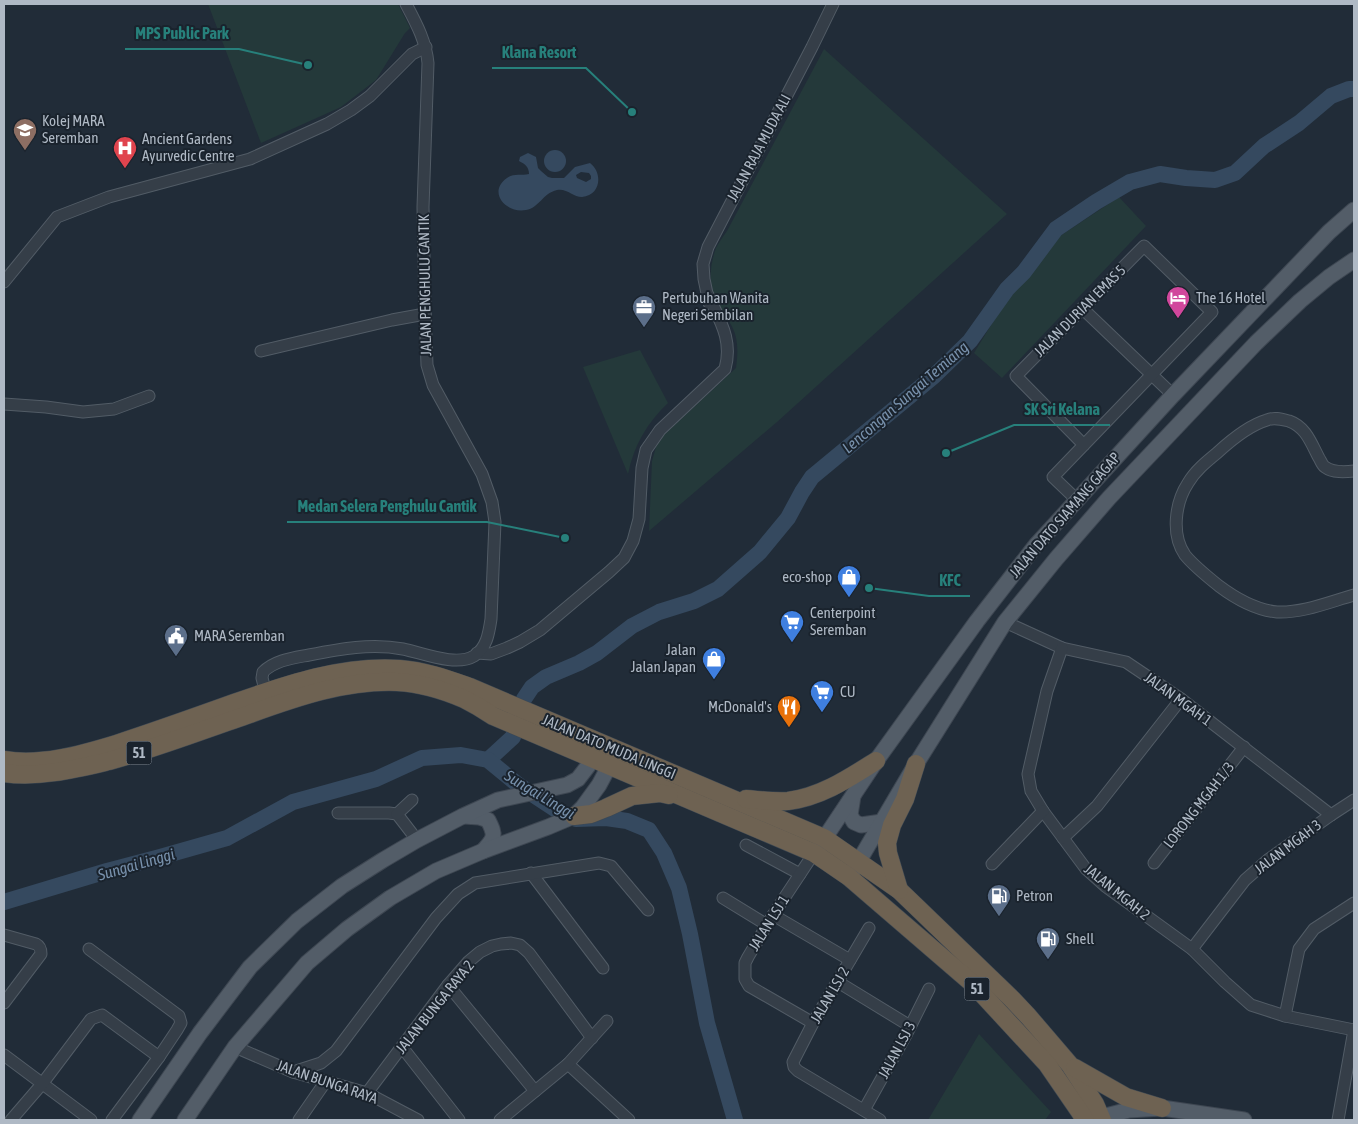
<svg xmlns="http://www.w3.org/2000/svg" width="1358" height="1124" font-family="'Asap Condensed',sans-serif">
<rect width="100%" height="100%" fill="#212c38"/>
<g fill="#24393a">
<path d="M208 4H398L410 28 405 33 376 80 341 107 261 143Z"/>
<path d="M824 49 1007 214 777 422 649 531 652 461 656 447 664 435 736 368C738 353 739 337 730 323 726 316 719 309 715 301 708 285 710 264 716 248 719 242 723 237 727 231Z"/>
<path d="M1119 197 1146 226 1002 378 974 353 1010 294 1033 270 1057 238Z"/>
<path d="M640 350 668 403C647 423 634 445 628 474L583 367Z"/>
<path d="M979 1034 1051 1112 1045 1120H928Z"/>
</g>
<g fill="#35495f" fill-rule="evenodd">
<circle cx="555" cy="161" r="11"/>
<path d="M528 153 536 157 538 168 541 171 548 177 552 178H564L575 167 590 163C603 173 601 195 582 197 573 197 567 188 557 190 543 193 539 208 526 210 506 214 487 192 507 178 514 173 521 176 529 174 529 167 525 164 519 161L520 157ZM581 172 589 173 591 176V179L586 182 577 178 576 175Z"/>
</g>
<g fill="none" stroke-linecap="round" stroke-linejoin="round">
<g stroke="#35495f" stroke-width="16">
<path d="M488 760 513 737 524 699 532 687 546 677 579 663 597 653 632 626 659 612 694 601 718 589 760 552 788 518 802 492 812 477 934 376 970 341 1007 289 1024 272 1056 229 1096 202 1130 182 1160 174 1186 178 1215 180 1235 173 1264 146 1299 123 1331 96 1349 89H1354"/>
<path d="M4 902 107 871 160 857 227 838 293 802 376 779 422 758 461 755 488 760 517 784 555 809 576 819 606 818 627 821 649 830 664 853 679 888 690 934 707 1023 735 1120"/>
</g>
<g stroke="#525c66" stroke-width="13">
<g id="minor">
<path d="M4 282 57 217 109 197 250 159 327 124 351 110 370 96 412 54 426 47"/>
<path d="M709 303 704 279 703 264 708 247 812 47 833 4"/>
<path d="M1082 308 1173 395"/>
<path d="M261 351 392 320 425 314"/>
<path d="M4 404 46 407 83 412 114 409 149 396"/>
<path d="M1354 471C1345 472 1333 473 1325 467 1322 465 1321 461 1319 458 1311 443 1306 427 1289 421 1281 419 1274 417 1267 420 1250 425 1230 441 1217 453 1206 462 1195 471 1188 483 1175 503 1171 535 1185 555 1193 565 1209 578 1219 586 1235 598 1256 610 1277 612 1303 613 1329 602 1354 595"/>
<path d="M1077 500 1053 477C1106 422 1159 367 1212 312L1144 246 1016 376 1084 445"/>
<path d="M1005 622 1062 648 1126 662 1181 699 1331 815"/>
<path d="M1062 648 1047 691 1028 774 1031 791 1043 811 1086 869 1105 886 1192 949 1225 982 1251 1005 1285 1016 1354 1030"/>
<path d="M477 653 491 654 507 648 520 642 540 630 609 572 624 558 633 541 639 519 642 468 646 450 660 430 725 369C733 340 720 321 708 295"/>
<path d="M267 697 262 678 263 672C275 660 293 658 309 655 340 649 371 643 403 649 423 653 456 667 474 656 487 648 489 632 491 619L495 522 492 502 482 474 433 385 427 365 425 310 423 207 428 63C426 41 416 23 406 4"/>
<path d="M338 813H389L397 814 417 840"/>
<path d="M397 814 412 800"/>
<path d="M1063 838 1097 806 1181 699"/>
<path d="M746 845 800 874"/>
<path d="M1154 863 1244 747"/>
<path d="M992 864 1043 811"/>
<path d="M531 873 603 968"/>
<path d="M723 898 767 925"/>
<path d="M773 915 850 960"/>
<path d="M869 928 813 1023 793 1062 794 1067 798 1071 880 1120"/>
<path d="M4 935 36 944C40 946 41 949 41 954L4 1003"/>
<path d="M89 949 179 1016 181 1023 177 1030 159 1057 112 1120"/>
<path d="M1192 949 1245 880 1269 859 1331 815 1354 800"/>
<path d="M838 982 910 1026"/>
<path d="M448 985 535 1091"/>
<path d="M1285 1016 1299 949 1314 929 1354 903"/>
<path d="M813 1023 749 986 745 979V963L748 957 773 915 814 853"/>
<path d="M235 1047 293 1072 367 1093 418 1120"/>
<path d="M402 1047 459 1120"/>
<path d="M4 1055 91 1120"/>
<path d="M568 1064 629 1120"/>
<path d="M293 1072 321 1063 336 1051 436 918 458 894 475 883 599 863 611 866 648 910"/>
<path d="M367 1093 448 985 468 962 480 952 492 946 501 944 511 943 520 945 529 953 592 1038"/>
<path d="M864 1110 906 1035 929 989"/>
<path d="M11 1120 42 1084 91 1019 102 1015 159 1057"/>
<path d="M299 1120 326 1081"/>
<path d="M500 1120 568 1064 607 1021"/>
<path d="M1338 1120 1354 1030"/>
</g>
</g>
<g stroke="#3e4752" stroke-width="17">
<g id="major">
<path d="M853 796 850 815 854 822 861 825 882 822"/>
<path d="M464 816 479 817 488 820C496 836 495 838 483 851"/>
<path d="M818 848 876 761 977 621 1036 545 1173 395 1329 232 1354 210"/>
<path d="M853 871 916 764 1005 622 1056 559 1109 498 1256 343 1300 301 1329 277 1354 260"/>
<path d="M140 1120 200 1033 250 967 297 921 342 886 383 860 417 840 463 816 498 800 567 785 578 779 588 766 596 749"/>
<path d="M185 1120 235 1047 307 963 347 929 390 898 436 871 483 851 548 827 574 816 583 807 599 785 614 757"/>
<path d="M1090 1120 1129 1110 1162 1108 1244 1120"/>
</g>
</g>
<g stroke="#3f4953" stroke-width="19">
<g id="highway">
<path d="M4 760C41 766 80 755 116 744 156 731 195 717 234 703 288 684 343 665 400 669 425 671 447 679 470 687L824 838 899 890 1012 999 1028 1016 1070 1065 1095 1104 1102 1120"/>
<path d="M4 773C39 778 75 769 109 761 157 748 203 730 250 714 297 697 346 680 397 682 419 683 443 690 464 699 474 704 484 710 493 716L814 853 849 877 972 983 1047 1064 1080 1112 1085 1120"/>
<path d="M746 799C760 800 774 802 788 801 821 797 849 778 876 761"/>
<path d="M574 816 591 814 606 808 632 796 660 793 669 795"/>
<path d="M899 890 888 853 887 843 892 825 905 799 916 764"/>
<path d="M1075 1068 1126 1097 1162 1108"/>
</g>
</g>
<use href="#minor" stroke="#353e48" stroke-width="11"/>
<use href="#major" stroke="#535d68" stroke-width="15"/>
<use href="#highway" stroke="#6e6252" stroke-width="18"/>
</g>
<defs>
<g id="university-pin" transform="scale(1.25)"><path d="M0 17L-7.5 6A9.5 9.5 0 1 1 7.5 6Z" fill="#8d6e63" stroke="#1a232d"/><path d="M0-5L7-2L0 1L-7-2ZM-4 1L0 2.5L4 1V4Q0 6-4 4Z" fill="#fff"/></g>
<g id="hospital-pin" transform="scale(1.25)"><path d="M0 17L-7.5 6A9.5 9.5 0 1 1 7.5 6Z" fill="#e0444e" stroke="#1a232d"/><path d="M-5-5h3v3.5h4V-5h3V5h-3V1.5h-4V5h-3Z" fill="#fff"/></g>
<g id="hotel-pin" transform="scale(1.25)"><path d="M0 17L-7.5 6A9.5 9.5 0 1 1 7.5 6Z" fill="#d1479c" stroke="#1a232d"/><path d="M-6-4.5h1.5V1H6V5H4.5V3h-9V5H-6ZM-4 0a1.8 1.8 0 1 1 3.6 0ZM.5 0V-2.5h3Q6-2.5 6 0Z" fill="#fff"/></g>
<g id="office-pin" transform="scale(1.25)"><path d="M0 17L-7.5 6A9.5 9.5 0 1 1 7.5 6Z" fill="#5c6f8a" stroke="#1a232d"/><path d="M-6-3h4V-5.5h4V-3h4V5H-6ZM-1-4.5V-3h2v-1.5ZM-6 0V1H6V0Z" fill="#fff"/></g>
<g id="shop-pin" transform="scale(1.25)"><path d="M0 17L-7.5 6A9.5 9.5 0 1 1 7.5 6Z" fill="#3f7fe0" stroke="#1a232d"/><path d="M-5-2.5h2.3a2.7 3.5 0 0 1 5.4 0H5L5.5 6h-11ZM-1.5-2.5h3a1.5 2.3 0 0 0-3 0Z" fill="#fff"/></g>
<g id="supermarket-pin" transform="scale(1.25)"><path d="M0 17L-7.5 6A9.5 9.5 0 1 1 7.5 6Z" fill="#3f7fe0" stroke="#1a232d"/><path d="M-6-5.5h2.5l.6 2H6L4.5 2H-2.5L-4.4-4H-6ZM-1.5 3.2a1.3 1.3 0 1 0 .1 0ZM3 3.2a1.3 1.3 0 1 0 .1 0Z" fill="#fff"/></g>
<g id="civic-pin" transform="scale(1.25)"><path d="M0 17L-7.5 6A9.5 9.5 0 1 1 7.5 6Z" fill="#5c6f8a" stroke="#1a232d"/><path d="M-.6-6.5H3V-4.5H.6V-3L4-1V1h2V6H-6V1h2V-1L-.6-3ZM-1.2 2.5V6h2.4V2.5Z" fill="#fff"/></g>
<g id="restaurant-pin" transform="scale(1.25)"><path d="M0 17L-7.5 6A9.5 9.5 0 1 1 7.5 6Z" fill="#e8710a" stroke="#1a232d"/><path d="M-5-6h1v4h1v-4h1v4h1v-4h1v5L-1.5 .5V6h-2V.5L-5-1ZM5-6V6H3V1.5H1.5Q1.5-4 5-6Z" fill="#fff"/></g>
<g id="fuel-pin" transform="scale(1.25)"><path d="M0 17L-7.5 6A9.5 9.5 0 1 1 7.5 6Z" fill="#5c6f8a" stroke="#1a232d"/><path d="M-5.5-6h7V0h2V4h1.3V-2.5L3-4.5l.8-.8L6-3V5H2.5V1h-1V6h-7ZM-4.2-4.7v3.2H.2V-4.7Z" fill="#fff"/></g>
</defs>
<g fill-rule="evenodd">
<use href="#university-pin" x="25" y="130"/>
<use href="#hospital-pin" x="125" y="148"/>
<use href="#hotel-pin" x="1178" y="298"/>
<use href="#office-pin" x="644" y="307"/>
<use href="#shop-pin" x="849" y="577"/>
<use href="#supermarket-pin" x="792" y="622"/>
<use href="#civic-pin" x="176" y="636"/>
<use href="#shop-pin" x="714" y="659"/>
<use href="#supermarket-pin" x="822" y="692"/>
<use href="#restaurant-pin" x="789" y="707"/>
<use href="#fuel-pin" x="999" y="896"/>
<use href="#fuel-pin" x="1048" y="939"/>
</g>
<g text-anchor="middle" stroke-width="4" stroke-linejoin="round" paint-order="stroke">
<g fill="#1a232d" stroke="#828c97" stroke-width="1">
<rect x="126.5" y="741.5" width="25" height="23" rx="4"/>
<rect x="964.5" y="977.5" width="25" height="23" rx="4"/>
</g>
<g font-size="14" font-weight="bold" fill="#afb9c5">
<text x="139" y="758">51</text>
<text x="977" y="994">51</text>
</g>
<g font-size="15" fill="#afb9c5" stroke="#1a232d" text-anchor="start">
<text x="42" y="126">Kolej MARA<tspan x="42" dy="17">Seremban</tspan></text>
<text x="142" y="144">Ancient Gardens<tspan x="142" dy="17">Ayurvedic Centre</tspan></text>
<text x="662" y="303">Pertubuhan Wanita<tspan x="662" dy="17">Negeri Sembilan</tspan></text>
<text x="1196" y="303">The 16 Hotel</text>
<text x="832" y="582" text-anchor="end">eco-shop</text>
<text x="810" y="618">Centerpoint<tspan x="810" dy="17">Seremban</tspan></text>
<text x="194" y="641">MARA Seremban</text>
<text x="696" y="655" text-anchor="end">Jalan<tspan x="696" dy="17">Jalan Japan</tspan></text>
<text x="840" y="697">CU</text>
<text x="772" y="712" text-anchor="end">McDonald's</text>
<text x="1016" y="901">Petron</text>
<text x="1066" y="944">Shell</text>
</g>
<g font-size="15" fill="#afb9c5" stroke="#1a232d">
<text transform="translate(759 148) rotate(-62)" y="5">JALAN RAJA MUDA ALI</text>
<text transform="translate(425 285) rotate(-91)" y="5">JALAN PENGHULU CANTIK</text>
<text transform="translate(1080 311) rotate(-45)" y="5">JALAN DURIAN EMAS 5</text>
<text transform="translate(1065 515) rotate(-49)" y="5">JALAN DATO SIAMANG GAGAP</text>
<text transform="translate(1178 699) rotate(36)" y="5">JALAN MGAH 1</text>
<text transform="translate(609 747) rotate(23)" y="5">JALAN DATO MUDA LINGGI</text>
<text transform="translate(1199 805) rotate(-52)" y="5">LORONG MGAH 1/3</text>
<text transform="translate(1288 847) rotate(-37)" y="5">JALAN MGAH 3</text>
<text transform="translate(1117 892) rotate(39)" y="5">JALAN MGAH 2</text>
<text transform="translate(769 923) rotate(-58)" y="5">JALAN LSJ 1</text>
<text transform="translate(830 995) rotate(-60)" y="5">JALAN LSJ 2</text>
<text transform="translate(435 1007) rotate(-51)" y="5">JALAN BUNGA RAYA 2</text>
<text transform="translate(897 1050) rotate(-62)" y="5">JALAN LSJ 3</text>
<text transform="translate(327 1082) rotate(19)" y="5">JALAN BUNGA RAYA</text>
</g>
<g font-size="16" font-style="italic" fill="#7891ac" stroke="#1a232d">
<text transform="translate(905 397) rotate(-41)" y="6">Lencongan Sungai Temiang</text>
<text transform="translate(540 794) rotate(31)" y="6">Sungai Linggi</text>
<text transform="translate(136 864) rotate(-16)" y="6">Sungai Linggi</text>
</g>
</g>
<path fill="none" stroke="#27807b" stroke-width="2" d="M308 65L239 49H125M632 112L586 68H492M946 453L1014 425H1110M565 538L487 522H287M869 588L929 596H970"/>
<g fill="#27807b" stroke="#1a232d" stroke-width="2">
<circle cx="308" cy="65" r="5"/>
<circle cx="632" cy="112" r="5"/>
<circle cx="946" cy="453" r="5"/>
<circle cx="565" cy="538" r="5"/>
<circle cx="869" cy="588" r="5"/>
</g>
<g font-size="16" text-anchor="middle" font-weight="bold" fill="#27807b" stroke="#1a232d" stroke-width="4" stroke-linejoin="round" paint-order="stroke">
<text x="182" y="39">MPS Public Park</text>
<text x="539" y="58">Klana Resort</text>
<text x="1062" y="415">SK Sri Kelana</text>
<text x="387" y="512">Medan Selera Penghulu Cantik</text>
<text x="950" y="586">KFC</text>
</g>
<rect width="1358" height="1124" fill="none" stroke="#afb9c5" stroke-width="10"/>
</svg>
